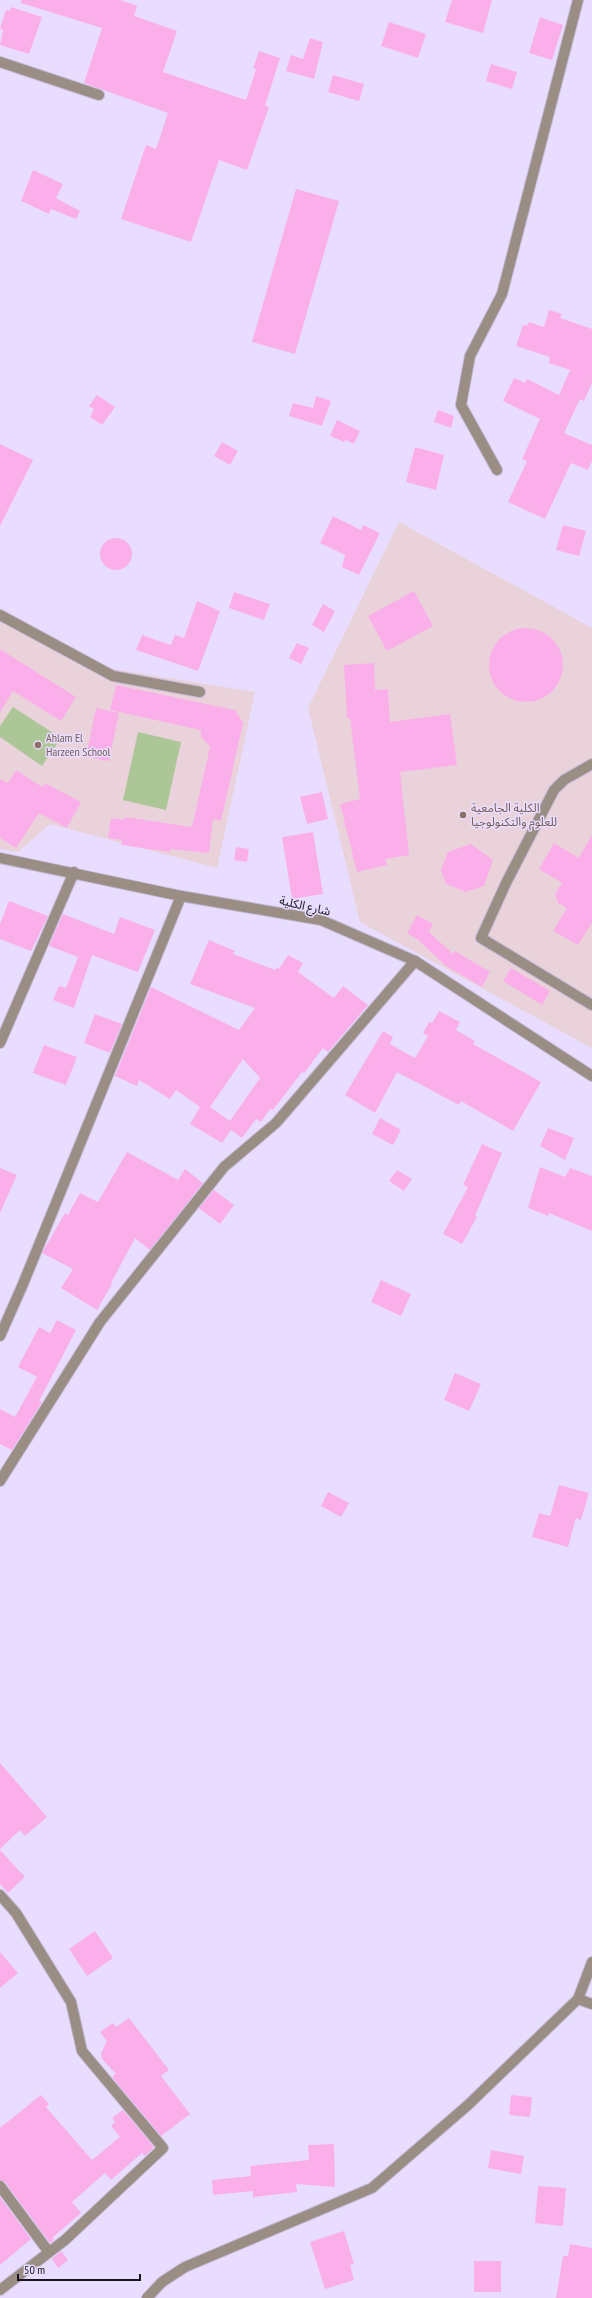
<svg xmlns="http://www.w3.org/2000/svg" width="592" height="2298" font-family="'PT Sans Narrow','Noto Sans Arabic',sans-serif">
<rect width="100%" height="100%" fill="#e8ddfe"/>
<g fill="#ead2da">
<path d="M399 522 592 628V1048L360 922 308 708Z"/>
<path d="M0 608 83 653 100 667 255 692 217 868 50 824 18 852 0 849Z"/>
</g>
<g fill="#acc697">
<path d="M13 707 61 738 42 766 0 737V726Z"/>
<path d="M138 732 181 742 166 810 123 800Z"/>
</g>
<g fill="#fbafea" fill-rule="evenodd">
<path d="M21 0H120L137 6 134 16 177 31 163 72 246 100 256 69 253 68 259 51 280 58 265 106 269 107 247 170 219 160 191 242 121 219 146 145 156 149 168 113 84 83 102 28 21 3Z"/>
<path d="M452 0H492L483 33 445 22Z"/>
<path d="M11 7 42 17 29 54 0 45 3 30 0 28 6 10 10 11Z"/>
<path d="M540 17 563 25 552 60 529 53Z"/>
<path d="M389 22 426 34 418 58 381 46Z"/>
<path d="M310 38 323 42 314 79 286 71 291 55 303 59Z"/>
<path d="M491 64 517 72 512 89 486 81Z"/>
<path d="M333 75 364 84 359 101 328 92Z"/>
<path d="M33 170 63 184 56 198 80 211 76 219 51 209 49 214 21 201Z"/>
<path d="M296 189 339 201 295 354 252 342Z"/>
<path d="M549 310 562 314 560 318 592 329V383L584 401 580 399 564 433 592 445V461L588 470 571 463 545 519 508 502 527 461 522 459 540 419 503 401 514 378 525 383 527 379 559 395 570 370 549 363 550 357 516 346 523 325 527 326 529 322 544 327Z"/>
<path d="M97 395 115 407 102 425 90 417 94 409 89 406Z"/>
<path d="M316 396 331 401 322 426 289 416 293 403 313 408Z"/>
<path d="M438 410 454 416 451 428 434 422Z"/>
<path d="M337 420 360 431 354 444 346 440 344 442 330 436Z"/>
<path d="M222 442 238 451 230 465 214 456Z"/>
<path d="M0 444 33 460 0 526Z"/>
<path d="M415 447 444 455 436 490 406 482Z"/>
<path d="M333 516 361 530 363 525 380 533 359 575 342 567 345 555 320 543Z"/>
<path d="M563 525 586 531 579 556 556 550Z"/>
<circle cx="116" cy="554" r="16"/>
<path d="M414 591 433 626 387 651 368 616Z"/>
<path d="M234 592 270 604 264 620 229 608Z"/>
<path d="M197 601 220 611 198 671 136 650 142 635 171 645 175 635 184 638Z"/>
<path d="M323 604 335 611 324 632 312 625Z"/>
<circle cx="526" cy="665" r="37"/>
<path d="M297 643 309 648 301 664 289 658Z"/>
<path d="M0 649 76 697 61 721 13 691 0 712Z"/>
<path d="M374 663 375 690 388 689 390 722 450 714 457 765 400 772 409 855 385 859 387 865 357 872 340 804 360 799 350 718H347L344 665Z"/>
<path d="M116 685 235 710 243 723 221 821 213 819 209 853 170 849V852L121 845 122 840 108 838 111 818 124 820 125 817 192 827 210 747 201 737V730L110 710Z"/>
<path d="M96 708 119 713 109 761 86 757Z"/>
<path d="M16 770 42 787 45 783 81 802 67 828 39 813 16 848 0 838V779L8 783Z"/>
<path d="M322 792 328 819 307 824 300 797Z"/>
<path d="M313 832 323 894 292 899 282 837Z"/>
<path d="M592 835V923L578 945 553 931 567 908 558 903 555 894 562 883 539 869 554 843 579 858Z"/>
<path d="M471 844 493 860 484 886 466 892 446 884 441 870 448 852Z"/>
<path d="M236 847 249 849 247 862 234 860Z"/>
<path d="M9 901 48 916 31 951 0 939V924Z"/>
<path d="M63 914 114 934 120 917 155 930 138 972 92 955 74 1008 53 1000 59 986 66 988 78 957 49 946Z"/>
<path d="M417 915 433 924 429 932 453 954 455 951 490 972 482 987 446 966 417 939 407 933Z"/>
<path d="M209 940 235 951 233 954 275 970 277 967 279 969 288 955 303 963 298 972 334 998 343 986 368 1005 328 1052 323 1048 304 1073 302 1072 273 1110 270 1109 261 1122 256 1119 242 1138 231 1130 222 1143 190 1124 200 1107 176 1090 170 1099 139 1080 137 1086 115 1076 151 987 239 1030 255 1008 190 984ZM243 1059 260 1078 230 1121 210 1107Z"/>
<path d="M511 968 550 991 542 1005 503 981Z"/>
<path d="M439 1011 460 1022 456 1030 475 1041 473 1044 541 1082 513 1131 461 1101 459 1105 397 1072 375 1113 345 1095 383 1031 393 1037 390 1044 415 1058 428 1036 423 1033 429 1022 432 1023Z"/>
<path d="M95 1014 122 1024 110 1053 84 1043Z"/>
<path d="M44 1045 77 1057 66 1085 33 1073Z"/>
<path d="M380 1118 401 1130 393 1145 372 1134Z"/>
<path d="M548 1128 574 1138 565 1160 540 1146Z"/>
<path d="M482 1144 502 1153 475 1216 477 1217 462 1244 443 1234 468 1187 463 1185Z"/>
<path d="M127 1152 178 1180 185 1169 203 1183 150 1250 135 1238 111 1283 112 1284 97 1310 61 1288 73 1269 42 1253 65 1213 68 1215 80 1193 98 1202Z"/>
<path d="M540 1167 565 1177 570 1168 592 1176V1231L549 1213 548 1216 528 1208Z"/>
<path d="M0 1168 17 1175 0 1213Z"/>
<path d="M397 1170 412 1179 404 1191 389 1181Z"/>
<path d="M214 1190 234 1205 220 1224 199 1208Z"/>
<path d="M381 1280 411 1294 401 1316 371 1302Z"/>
<path d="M57 1320 76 1330 39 1401 42 1402 12 1450 0 1444V1409L15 1417 37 1377 18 1367 39 1327 50 1333Z"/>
<path d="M455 1373 481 1384 469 1411 444 1400Z"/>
<path d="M559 1485 589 1493 581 1520 576 1518 568 1547 532 1537 539 1513 550 1516Z"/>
<path d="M328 1492 349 1503 341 1517 321 1506Z"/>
<path d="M0 1763 47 1817 25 1836 20 1830 0 1849Z"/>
<path d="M0 1850 25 1877 8 1893 0 1884Z"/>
<path d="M95 1931 113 1958 87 1976 69 1949Z"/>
<path d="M0 1952 18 1973 0 1988Z"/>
<path d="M129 2018 169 2070 161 2076 190 2114 161 2136 112 2077 116 2074 102 2059 101 2053 107 2041 100 2032 113 2023 116 2027Z"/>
<path d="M41 2095 49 2104 46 2107 92 2160 120 2137 111 2126 115 2122 112 2118 123 2110 154 2147 145 2156 142 2153 111 2180 105 2173 72 2202 81 2213 52 2238 54 2240 50 2243 5 2182 0 2180V2128Z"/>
<path d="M511 2095 532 2097 530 2117 509 2115Z"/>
<path d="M334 2144 335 2187 296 2184 297 2192 253 2197V2191L213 2195 212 2180 251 2176 250 2166 309 2160 308 2145Z"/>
<path d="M491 2150 524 2156 521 2174 488 2168Z"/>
<path d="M538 2186 566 2188 563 2226 535 2223Z"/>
<path d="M0 2197 31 2239 0 2265Z"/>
<path d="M344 2231 354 2264 350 2265 354 2280 325 2289 310 2242Z"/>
<path d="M570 2244 592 2248V2298H556L563 2256H568Z"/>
<path d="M61 2251 68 2260 58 2268 52 2259Z"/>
<rect x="474" y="2261" width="27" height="31"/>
</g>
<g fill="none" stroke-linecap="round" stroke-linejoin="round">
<g stroke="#c3b9d6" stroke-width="12">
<g id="minor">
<path d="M0 62 99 95"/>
<path d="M497 470 461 405 470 356 502 294 578 0"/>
<path d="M0 615 113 676 200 692"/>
<path d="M592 764 564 780 554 790 506 883 481 938 592 1005"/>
<path d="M0 858 181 896 321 920 415 961 592 1076"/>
<path d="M0 1043 74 872"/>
<path d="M0 1336 23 1284 181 896"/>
<path d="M0 1481 100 1322 224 1167 276 1123 415 961"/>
<path d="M0 1895 16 1913 71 2002 82 2051 163 2148 65 2240 0 2290"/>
<path d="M578 1999 592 1962"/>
<path d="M0 2186 48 2251"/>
<path d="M147 2298 162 2282 185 2267 372 2188 468 2105 578 1999 592 2004"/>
</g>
</g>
<use href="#minor" stroke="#9a8d84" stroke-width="10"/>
</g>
<g fill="#8d6e63" stroke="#e8ddfe" stroke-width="1.5">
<circle cx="38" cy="745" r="4"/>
<circle cx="463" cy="815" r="4"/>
</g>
<g text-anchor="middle" stroke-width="3" stroke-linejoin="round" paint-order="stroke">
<g font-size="12" fill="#785e54" stroke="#e8ddfe" text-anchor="start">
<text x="46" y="742">Ahlam El<tspan x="46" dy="14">Harzeen School</tspan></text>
<text x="471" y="812">الكلية الجامعية<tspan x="471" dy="14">للعلوم والتكنولوجيا</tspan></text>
</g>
<g font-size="12" fill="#18141f" stroke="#e8ddfe">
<text transform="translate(305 906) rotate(13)" y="4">شارع الكلية</text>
</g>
</g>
<path d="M18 2274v6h122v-6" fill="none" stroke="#18141f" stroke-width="2"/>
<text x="24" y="2274" font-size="12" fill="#18141f" stroke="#e8ddfe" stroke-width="3" paint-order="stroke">50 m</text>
</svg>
